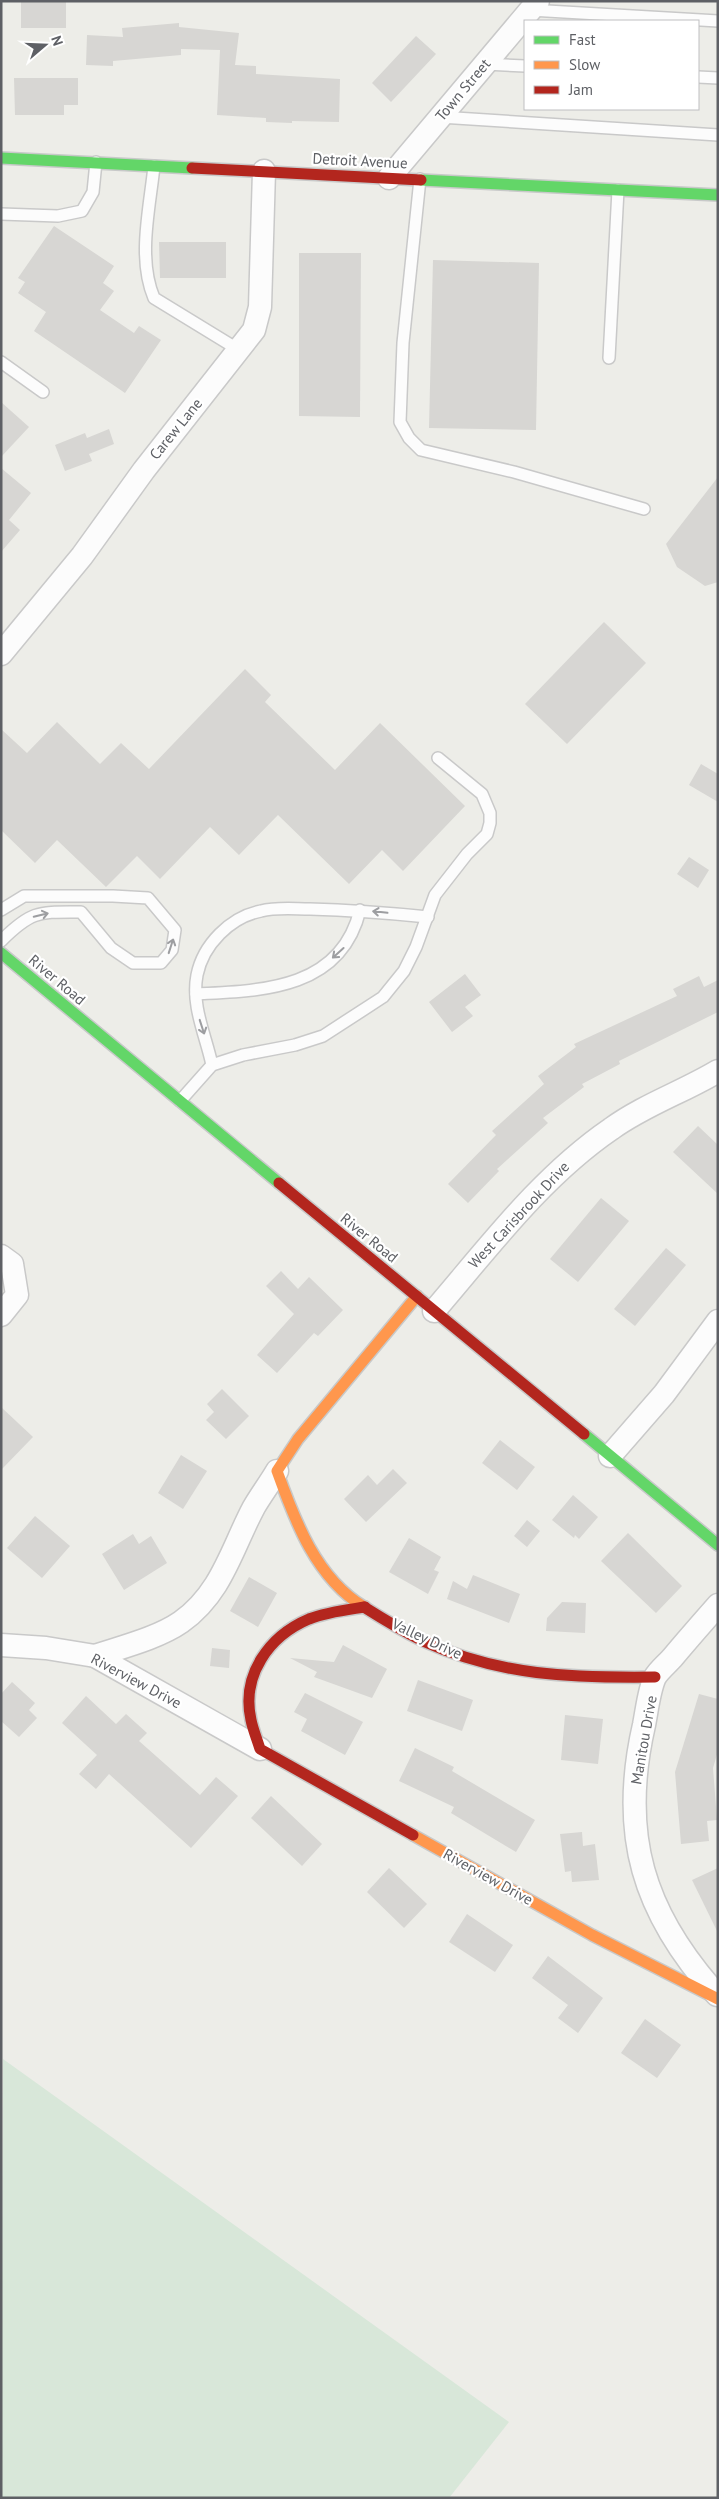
<svg xmlns="http://www.w3.org/2000/svg" width="719" height="2499" font-family="'PT Sans',sans-serif">
<rect width="100%" height="100%" fill="#edede8"/>
<path fill="#d8e7d9" d="M3 2059 509 2422 449 2498H1Z"/>
<g fill="#d7d6d3">
<rect x="21" y="1" width="45" height="27"/>
<path d="M179 23V27L239 33 235 65 256 66V74L340 79 339 122 292 121V123L266 122V118L217 115 220 50 181 49V55L113 61V66L86 65 87 35 123 37 122 28Z"/>
<path d="M416 36 436 54 391 102 372 83Z"/>
<path d="M14 78H78V105H64V115H15Z"/>
<path d="M54 226 114 266 103 283 114 291 100 310 134 333 139 326 161 340 125 393 34 331 46 312 18 293 25 282 18 278Z"/>
<path d="M159 242H226V278H160Z"/>
<path d="M299 253H361L360 417 299 416Z"/>
<path d="M433 260 539 263 536 430 429 428Z"/>
<path d="M1 402 29 427 1 457Z"/>
<path d="M109 429 114 444 89 454 92 461 65 471 55 445 85 433 87 438Z"/>
<path d="M1 468 31 493 9 520 20 530 1 552Z"/>
<path d="M718 477V582L705 586 677 567 666 544Z"/>
<path d="M604 622 646 663 567 744 525 704Z"/>
<path d="M245 669 271 695 265 702 335 770 380 723 465 806 403 871 382 850 349 884 278 815 239 855 210 827 160 879 137 856 106 887 57 840 35 863 1 830V729L27 753 57 722 100 764 121 743 149 769Z"/>
<path d="M701 764 718 774V802L689 785Z"/>
<path d="M689 857 709 870 698 888 677 874Z"/>
<path d="M465 974 481 995 465 1007 473 1016 452 1032 429 1002Z"/>
<path d="M699 976 704 987 718 980V1012L619 1061 620 1064 582 1084 584 1087 543 1118 548 1123 497 1169 499 1171 468 1203 448 1184 496 1135 492 1131 544 1084 538 1076 576 1047 574 1044 677 996 673 989Z"/>
<path d="M698 1126 718 1145V1194L673 1152Z"/>
<path d="M601 1198 629 1221 578 1282 550 1259Z"/>
<path d="M666 1248 686 1265 635 1326 614 1309Z"/>
<path d="M281 1271 298 1289 309 1277 343 1310 318 1336 314 1333 277 1373 257 1355 294 1314 266 1286Z"/>
<path d="M222 1389 249 1416 226 1439 206 1420 214 1412 207 1404Z"/>
<path d="M1 1407 33 1437 1 1470Z"/>
<path d="M500 1440 535 1467 517 1490 482 1463Z"/>
<path d="M181 1455 207 1471 183 1509 158 1493Z"/>
<path d="M393 1469 407 1483 366 1522 344 1499 368 1475 377 1485Z"/>
<path d="M573 1495 598 1517 579 1539 575 1535 574 1538 552 1520Z"/>
<path d="M35 1516 70 1546 42 1578 7 1548Z"/>
<path d="M527 1520 540 1531 527 1547 514 1536Z"/>
<path d="M628 1533 682 1586 656 1613 601 1561Z"/>
<path d="M133 1534 139 1544 151 1536 167 1563 124 1590 102 1554Z"/>
<path d="M409 1538 441 1557 434 1570 439 1572 428 1594 389 1572Z"/>
<path d="M473 1575 520 1594 509 1623 447 1599 453 1581 467 1589Z"/>
<path d="M249 1577 277 1593 258 1627 230 1611Z"/>
<path d="M562 1602 586 1603 585 1633 546 1631 547 1618Z"/>
<path d="M343 1645 387 1669 372 1698 314 1677 317 1672 290 1658 334 1662Z"/>
<path d="M212 1648 230 1650 229 1668 210 1666Z"/>
<path d="M418 1680 473 1700 462 1731 407 1711Z"/>
<path d="M12 1682 35 1703 29 1710 37 1718 19 1737 1 1721V1694Z"/>
<path d="M305 1693 363 1722 345 1755 301 1731 307 1719 294 1712Z"/>
<path d="M699 1694 718 1699V1751L713 1768 717 1820 707 1821 709 1841 681 1844 675 1772Z"/>
<path d="M86 1696 116 1724 126 1714 147 1733 139 1741 200 1795 216 1777 238 1796 191 1848 109 1774 96 1789 79 1774 97 1755 62 1723Z"/>
<path d="M565 1715 603 1719 598 1764 561 1760Z"/>
<path d="M415 1748 454 1767 452 1771 535 1820 516 1852 451 1813 454 1807 399 1781Z"/>
<path d="M271 1796 322 1844 302 1866 251 1818Z"/>
<path d="M582 1832 583 1846 595 1844 599 1880 572 1882 571 1871 565 1872 560 1834Z"/>
<path d="M389 1868 427 1904 404 1928 367 1892Z"/>
<path d="M718 1868V1933L692 1880Z"/>
<path d="M467 1914 513 1945 495 1972 449 1942Z"/>
<path d="M548 1956 603 1998 578 2033 558 2018 568 2005 532 1978Z"/>
<path d="M645 2019 681 2045 657 2078 621 2053Z"/>
</g>
<g fill="none" stroke-linecap="round" stroke-linejoin="round">
<g stroke="#c9c9c9" stroke-width="14">
<g id="lane">
<path d="M530 10 718 21"/>
<path d="M485 64 525 66"/>
<path d="M698 77 718 78"/>
<path d="M440 117 718 135"/>
<path d="M154 166C150 207 137 258 154 298L239 350"/>
<path d="M420 179 403 343 400 422 409 438 421 450 514 472 644 509"/>
<path d="M1 214 58 216 82 211 93 192 96 162"/>
<path d="M609 358 618 190"/>
<path d="M1 362 43 392"/>
<path d="M1 910 24 896H113L148 898 175 930 172 950 161 963H133L111 948 81 912C39 912 32 910 1 941"/>
<path d="M196 994C263 991 341 989 360 910"/>
<path d="M212 1065C206 1036 191 1006 197 975 203 945 230 917 261 911 276 907 294 909 310 909 350 910 389 913 428 917"/>
<path d="M180 1101 212 1065 243 1055 295 1045 323 1036 383 997 404 971 416 947 435 895 467 854 487 834 490 823V813L482 794 438 758"/>
</g>
</g>
<g stroke="#c9c9c9" stroke-width="25">
<g id="street">
<path d="M389 178 538 1"/>
<path d="M1 654 82 556 144 470 254 330 260 307 264 171"/>
<path d="M1 1256 12 1264 17 1295 1 1315"/>
<path d="M434 1311C489 1247 541 1177 611 1129 644 1105 683 1092 718 1071"/>
<path d="M610 1456 664 1394 718 1321"/>
<path d="M1 1645 46 1648 95 1656 260 1749"/>
<path d="M95 1656C122 1647 158 1638 181 1622 222 1593 232 1548 254 1507 261 1495 270 1483 277 1471"/>
<path d="M717 1995C643 1913 619 1834 644 1725 647 1710 649 1690 655 1677 659 1670 668 1663 673 1657 688 1639 703 1622 718 1605"/>
</g>
</g>
<g stroke="#c8c9c9" stroke-width="14">
<g id="fast">
<path d="M1 158 192 168"/>
<path d="M421 180 718 195"/>
<path d="M1 953 279 1183"/>
<path d="M584 1434 718 1545"/>
</g>
</g>
<g stroke="#c8c9c9" stroke-width="14">
<g id="slow">
<path d="M364 1607C316 1578 295 1521 277 1471L298 1439 417 1296"/>
<path d="M413 1835 592 1935 718 1999"/>
</g>
</g>
<g stroke="#c8c9c9" stroke-width="14">
<g id="jam">
<path d="M192 168 421 180"/>
<path d="M279 1183 584 1434"/>
<path d="M364 1607C383 1619 403 1631 423 1641 500 1676 572 1678 655 1677"/>
<path d="M365 1607C346 1610 327 1612 309 1619 269 1636 241 1675 251 1720 253 1730 257 1739 260 1749L413 1835"/>
</g>
</g>
<use href="#lane" stroke="#fcfcfc" stroke-width="11"/>
<use href="#street" stroke="#fcfcfc" stroke-width="22"/>
<use href="#fast" stroke="#63d668" stroke-width="11"/>
<use href="#slow" stroke="#ff974d" stroke-width="11"/>
<use href="#jam" stroke="#b3261e" stroke-width="11"/>
</g>
<defs><path id="oneway-shaft" d="M-6 0H5M1.5-3L5.5 0L1.5 3" fill="none" stroke-width="1.6" stroke-linecap="round" stroke-linejoin="round" transform="scale(1.25)"/></defs>
<g stroke="#9d9ea1">
<use href="#oneway-shaft" transform="translate(380 912) rotate(-174)"/>
<use href="#oneway-shaft" transform="translate(41 915) rotate(-14)"/>
<use href="#oneway-shaft" transform="translate(171 946) rotate(-72)"/>
<use href="#oneway-shaft" transform="translate(338 953) rotate(138)"/>
<use href="#oneway-shaft" transform="translate(202 1027) rotate(72)"/>
</g>
<g text-anchor="middle" stroke-width="4.5" stroke-linejoin="round" paint-order="stroke">
<g font-size="15" fill="#5e6065" stroke="#fff">
<text transform="translate(463 90) rotate(-50)" y="5">Town Street</text>
<text transform="translate(360 161) rotate(3)" y="5">Detroit Avenue</text>
<text transform="translate(176 429) rotate(-51)" y="5">Carew Lane</text>
<text transform="translate(57 980) rotate(40)" y="5">River Road</text>
<text transform="translate(519 1215) rotate(-47)" y="5">West Carisbrook Drive</text>
<text transform="translate(369 1238) rotate(39)" y="5">River Road</text>
<text transform="translate(427 1639) rotate(25)" y="5">Valley Drive</text>
<text transform="translate(136 1681) rotate(28)" y="5">Riverview Drive</text>
<text transform="translate(644 1740) rotate(-80)" y="5">Manitou Drive</text>
<text transform="translate(488 1877) rotate(29)" y="5">Riverview Drive</text>
</g>
</g>
<rect width="719" height="2499" fill="none" stroke="#5e6065" stroke-width="5"/>
<rect x="524" y="20" width="175" height="90" fill="#ffffff" stroke="#bfbfc1"/>
<rect x="534" y="36" width="25" height="8" fill="#63d668" stroke="#bfbfc1"/>
<text x="569" y="45" font-size="15" fill="#5e6065">Fast</text>
<rect x="534" y="61" width="25" height="8" fill="#ff974d" stroke="#bfbfc1"/>
<text x="569" y="70" font-size="15" fill="#5e6065">Slow</text>
<rect x="534" y="86" width="25" height="8" fill="#b3261e" stroke="#bfbfc1"/>
<text x="569" y="95" font-size="15" fill="#5e6065">Jam</text>
<g transform="translate(45 45) rotate(71)" stroke="#ffffff" stroke-width="4" paint-order="stroke">
<path d="M0-4L9 19L0 12L-9 19Z" fill="#5e6065"/>
<text y="-8" font-size="14" font-weight="bold" text-anchor="middle" fill="#5e6065">N</text>
</g>
</svg>
